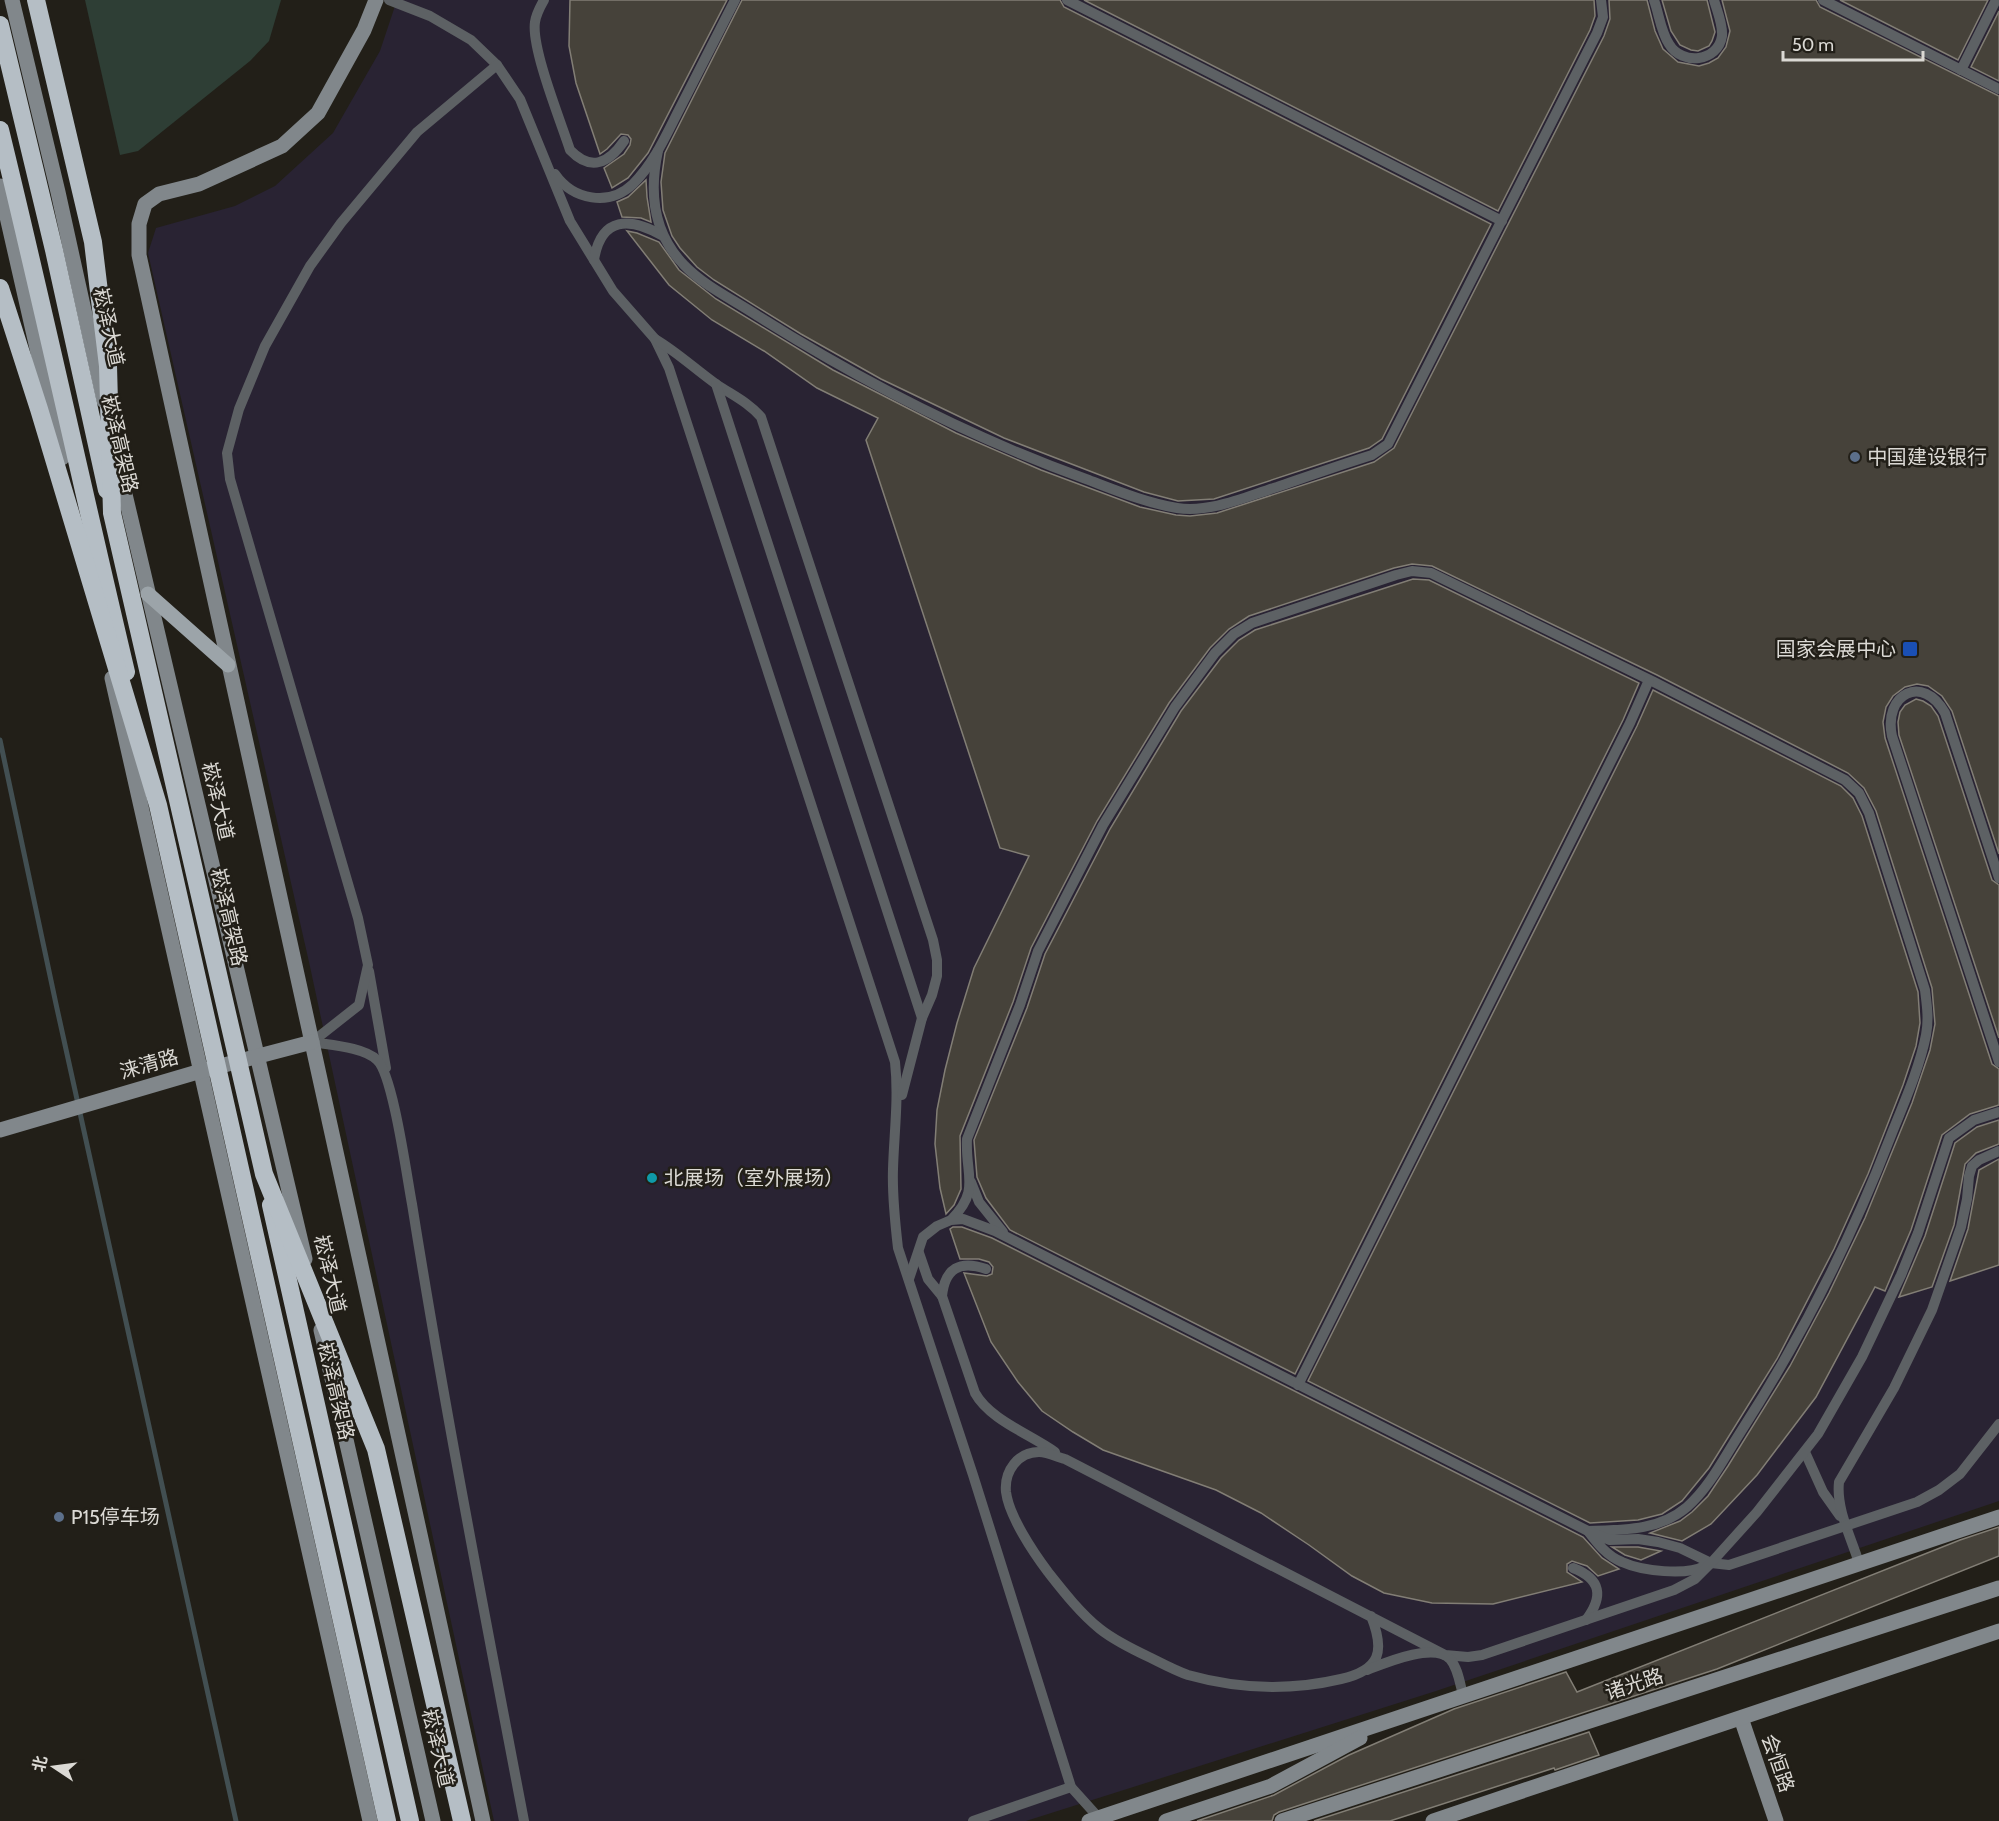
<svg xmlns="http://www.w3.org/2000/svg" width="1999" height="1821" font-family="Cabin,'Noto Sans SC',sans-serif">
<rect width="100%" height="100%" fill="#221f18"/>
<path fill="#292333" d="M397 0H1999V1501L1436 1691 1026 1821H494L309 962 148 253 156 228 235 206 275 186 333 133 380 51Z"/>
<path fill="#2e3e35" d="M85 0H281L269 41 250 61 138 151 120 155Z"/>
<g fill="none" stroke-linecap="round" stroke-linejoin="round">
<path stroke="#424f52" stroke-width="5" d="M0 740 56 1004 236 1821"/>
</g>
<g fill="#46423a" stroke="#827e75" stroke-width="1.5">
<path d="M570 0H727L648 153 628 178 612 188 604 168 624 154 630 145 631 139 628 135 621 134 607 149 600 154 576 83 569 46Z"/>
<path d="M742 0H1060L1064 7 1491 224 1382 439 1369 448 1214 499 1178 501 1144 492 1004 438 881 379 801 334 714 280 697 267 680 248 672 236 663 210 661 182 665 153Z"/>
<path d="M1084 0H1594L1595 16 1590 30 1498 211Z"/>
<path d="M1609 0H1647L1655 31 1663 49 1678 62 1699 66 1709 63 1718 58 1726 47 1730 31 1722 0H1816L1820 7 1999 96V854L1952 711 1942 696 1928 686 1917 684 1905 687 1893 696 1886 707 1883 722 1885 738 1992 1064 1999 1069V1105L1970 1114 1942 1135 1911 1230 1885 1291 1875 1287 1816 1397 1757 1475 1711 1524 1682 1541 1650 1533 1680 1521 1692 1512 1708 1496 1728 1466 1790 1366 1829 1293 1865 1218 1912 1103 1930 1050 1935 1024 1932 988 1876 811 1864 788 1848 773 1657 675 1432 566 1412 564 1394 568 1249 616 1229 629 1210 648 1169 703 1097 821 1031 948 1013 1002 960 1136 961 1189 954 1205 946 1214 940 1188 935 1144 937 1110 945 1070 957 1023 974 968 1029 856 1000 848 866 440 878 418 817 388 764 351 712 320 669 285 627 231 637 233 659 242 679 270 716 299 833 370 956 433 1041 470 1140 507 1176 515 1190 516 1217 513 1374 462 1394 448 1604 36 1610 19Z"/>
<path d="M1662 0H1707L1715 32 1712 41 1709 46 1698 51 1691 50 1680 45 1671 31Z"/>
<path d="M1840 0H1988L1958 60Z"/>
<path d="M1999 11V81L1971 67Z"/>
<path d="M646 180 647 197 651 222 641 218 622 217 617 202 628 197Z"/>
<path d="M1413 579 1429 580 1639 683 1623 720 1295 1374 1010 1230 986 1198 977 1177 974 1140 1027 1008 1045 954 1110 829 1181 711 1221 658 1239 640 1255 630Z"/>
<path d="M1653 690 1841 786 1853 798 1862 816 1918 992 1920 1023 1916 1046 1903 1085 1868 1174 1834 1249 1777 1359 1709 1468 1682 1501 1662 1514 1638 1520 1590 1523 1308 1381 1637 726Z"/>
<path d="M1916 699 1923 701 1931 706 1938 716 1992 880 1999 885V1038L1899 735 1898 722 1900 712 1905 705Z"/>
<path d="M1999 1120V1144L1976 1153 1965 1164 1954 1225 1932 1287 1899 1297 1925 1236 1955 1143 1977 1127Z"/>
<path d="M1999 1159V1265L1950 1281 1968 1229 1979 1170Z"/>
<path d="M953 1227H962L992 1238 1583 1537 1602 1558 1619 1569 1598 1576 1587 1566 1572 1561 1567 1564V1572L1582 1582 1493 1604 1432 1603 1384 1593 1352 1576 1309 1545 1261 1513 1216 1490 1103 1450 1073 1432 1042 1411 1018 1382 991 1342 964 1273 987 1276 992 1274 993 1267 989 1262 979 1259H960L950 1229Z"/>
<path d="M1999 1527V1556L1717 1669 1279 1812 1274 1815 1272 1821H1197L1274 1795 1349 1755 1454 1709 1566 1672 1577 1692 1960 1540Z"/>
<path d="M1612 1547H1638L1661 1551 1641 1560 1625 1555Z"/>
<path d="M1589 1732 1599 1755 1555 1770 1554 1768 1390 1821H1314Z"/>
</g>
<g fill="none" stroke-linecap="round" stroke-linejoin="round">
<g stroke="#5d6164" stroke-width="10">
<path d="M389 0 430 16 471 40 497 65 520 99 570 221 613 291 655 339 669 368 895 1062C899 1098 894 1134 893 1169 892 1196 895 1222 898 1248L973 1475 1071 1787 1099 1818"/>
<path d="M544 0C540 7 536 15 535 22 531 48 561 122 570 150 591 172 609 163 624 141"/>
<path d="M1067 0 1502 221"/>
<path d="M1654 0C1659 14 1661 32 1669 44 1682 66 1718 62 1722 36 1723 24 1717 11 1714 0"/>
<path d="M1823 0 1999 89"/>
<path d="M1961 70 1996 0"/>
<path d="M658 151C649 192 653 233 684 265 704 286 734 300 758 316 861 381 972 438 1086 479 1115 490 1146 503 1177 508 1211 513 1245 497 1277 487 1309 476 1340 465 1372 455L1388 444 1597 33 1603 17 1601 0"/>
<path d="M555 174C573 200 609 207 633 184 655 162 667 133 681 106 699 71 717 35 735 0"/>
<path d="M594 260C601 216 630 217 663 236"/>
<path d="M655 339C677 352 695 369 716 384 732 395 748 402 761 417L933 940 937 960V976L932 995 922 1018 902 1095"/>
<path d="M716 384 922 1018"/>
<path d="M1999 878 1945 713C1923 673 1883 694 1892 736L1999 1062"/>
<path d="M369 971 386 1068"/>
<path d="M312 1042 359 1005 368 965 358 918 230 479 227 453 239 409 265 346 310 266 341 223 417 132 497 65"/>
<path d="M312 1042C329 1045 364 1047 377 1060 393 1074 407 1178 412 1204 445 1411 485 1616 524 1821"/>
<path d="M971 1182 979 1202 1003 1232"/>
<path d="M919 1253 928 1279 942 1296"/>
<path d="M986 1269C960 1260 945 1268 942 1296L975 1393C990 1420 1030 1434 1055 1452"/>
<path d="M909 1279 923 1237 937 1226 951 1220 963 1219 995 1231 1588 1531C1622 1530 1659 1531 1687 1507 1709 1488 1724 1458 1740 1433 1800 1340 1850 1242 1890 1138 1903 1105 1919 1070 1926 1035 1929 1019 1927 1006 1925 990L1869 813 1859 793 1845 780 1654 682 1431 573 1412 571 1396 575 1252 623 1234 634 1215 653 1175 707 1103 825 1038 951 1020 1005 967 1139C965 1175 981 1190 951 1220"/>
<path d="M1298 1385 1630 723 1649 680"/>
<path d="M1805 1452 1823 1492 1840 1516"/>
<path d="M1859 1563C1851 1537 1836 1509 1839 1482L1894 1388 1932 1310 1961 1227 1967 1199 1969 1176 1972 1166 1979 1160 1999 1151"/>
<path d="M1705 1566C1686 1576 1642 1571 1622 1562 1607 1556 1597 1543 1588 1531L1610 1540 1638 1539 1658 1542 1680 1548 1711 1563 1729 1565 1917 1502 1939 1490 1960 1474 1999 1424"/>
<path d="M1573 1568C1601 1579 1604 1596 1586 1620"/>
<path d="M1371 1616C1385 1651 1381 1670 1341 1679 1290 1691 1238 1689 1188 1675 1176 1671 1163 1664 1151 1658 1134 1650 1115 1641 1100 1629 1080 1613 1063 1591 1048 1572 1033 1552 1009 1516 1006 1492 1004 1471 1018 1452 1039 1452 1048 1452 1057 1457 1065 1459L1445 1655 1468 1657 1482 1655 1674 1590 1695 1579 1711 1563 1757 1512 1818 1434 1862 1357 1901 1275 1918 1233 1949 1138 1974 1120 1999 1112"/>
<path d="M1367 1670C1385 1663 1434 1642 1450 1659 1458 1668 1460 1684 1463 1695"/>
<path d="M973 1821 1071 1787"/>
</g>
<g stroke="#81878b" stroke-width="15">
<path d="M12 0 58 192 104 401"/>
<path d="M376 0 364 30 318 113 282 146 199 184 159 194 145 204 139 224V255L483 1821"/>
<path d="M0 186 62 458"/>
<path d="M116 456 305 1259"/>
<path d="M112 678 370 1821"/>
<path d="M0 1130 201 1071 312 1042"/>
<path d="M321 1330 433 1821"/>
<path d="M1741 1718 1776 1821"/>
<path d="M1089 1821 1999 1517"/>
<path d="M1166 1821 1271 1786 1360 1738"/>
<path d="M1282 1821 1999 1588"/>
<path d="M1433 1821 1999 1631"/>
</g>
<path stroke="#9ca4a9" stroke-width="15" d="M148 594 228 665"/>
<g stroke="#b5bec5" stroke-width="18">
<path d="M0 25 54 250 107 490"/>
<path d="M0 130C44 310 83 491 126 672"/>
<path d="M271 1205 410 1821"/>
</g>
<g stroke="#b5bec5" stroke-width="18">
<path d="M36 0 93 242 108 366 112 513 264 1174 376 1449 462 1821"/>
<path d="M0 288 39 409 158 805 387 1821"/>
</g>
</g>
<g fill="#5c6f8a" stroke="#221f18" stroke-width="2">
<circle cx="1855" cy="457" r="6"/>
<circle cx="59" cy="1517" r="6"/>
</g>
<rect fill="#1a4fb4" stroke="#221f18" stroke-width="2" x="1902" y="641" width="16" height="16" rx="3"/>
<circle fill="#0f9aa8" stroke="#221f18" stroke-width="2" cx="652" cy="1178" r="6"/>
<g text-anchor="middle" stroke-width="5" stroke-linejoin="round" paint-order="stroke">
<g font-size="20" fill="#dbd9d4" stroke="#221f18">
<text transform="translate(109 327) rotate(78)" y="7">崧泽大道</text>
<text transform="translate(120 444) rotate(77)" y="7">崧泽高架路</text>
<text transform="translate(218 801) rotate(77)" y="7">崧泽大道</text>
<text transform="translate(229 917) rotate(77)" y="7">崧泽高架路</text>
<text transform="translate(149 1064) rotate(-16)" y="7">涞清路</text>
<text transform="translate(330 1274) rotate(77)" y="7">崧泽大道</text>
<text transform="translate(336 1391) rotate(77)" y="7">崧泽高架路</text>
<text transform="translate(1634 1684) rotate(-18)" y="7">诸光路</text>
<text transform="translate(438 1748) rotate(77)" y="7">崧泽大道</text>
<text transform="translate(1778 1763) rotate(71)" y="7">会恒路</text>
</g>
<g font-size="20" fill="#dbd9d4" stroke="#221f18" text-anchor="start">
<text x="1867" y="464">中国建设银行</text>
<text x="1896" y="656" text-anchor="end">国家会展中心</text>
<text x="664" y="1185">北展场（室外展场）</text>
<text x="71" y="1524">P15停车场</text>
</g>
</g>
<g transform="translate(54 1767) rotate(283)" stroke="#221f18" stroke-width="4.5" paint-order="stroke">
<path d="M0-4.5L10 22L0 15L-10 22Z" fill="#dbd9d4"/>
<text y="-9" font-size="16" font-weight="bold" text-anchor="middle" fill="#dbd9d4">北</text>
</g>
<path d="M1783 51v9h140v-9" fill="none" stroke="#dbd9d4" stroke-width="3"/>
<text x="1792" y="51" font-size="18" fill="#dbd9d4" stroke="#221f18" stroke-width="4.5" paint-order="stroke">50 m</text>
</svg>
